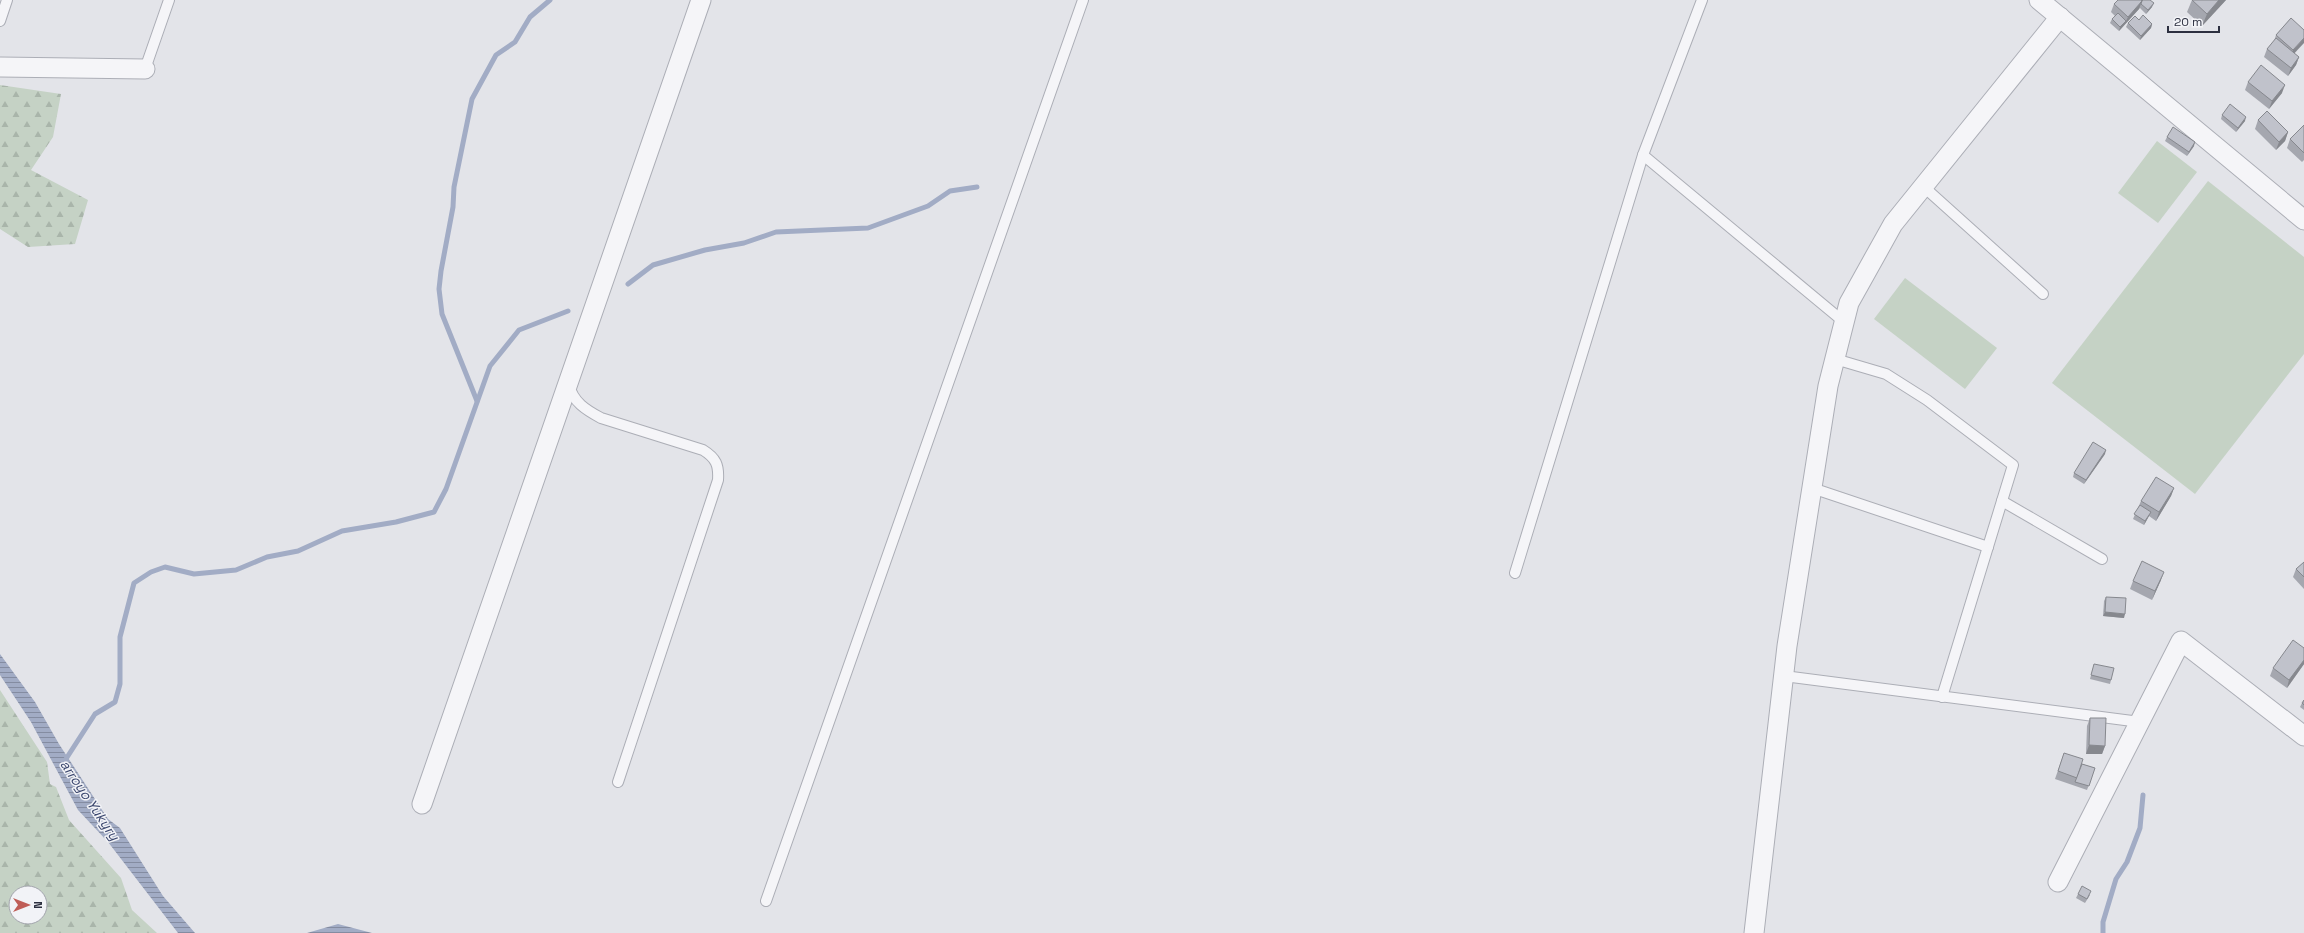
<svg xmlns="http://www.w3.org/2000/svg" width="2304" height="933" font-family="'Space Grotesk',sans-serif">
<defs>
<pattern id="forest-firs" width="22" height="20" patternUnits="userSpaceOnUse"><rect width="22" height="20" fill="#c5d2c5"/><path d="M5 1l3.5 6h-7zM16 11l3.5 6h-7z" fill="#a9b5aa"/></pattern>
<pattern id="water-rules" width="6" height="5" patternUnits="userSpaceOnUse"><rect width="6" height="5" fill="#a2acc5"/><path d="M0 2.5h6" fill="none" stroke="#848ca1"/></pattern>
</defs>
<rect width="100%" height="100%" fill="#e3e4e9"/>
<g fill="url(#forest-firs)" fill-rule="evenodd">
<path d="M0 85 61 94 53 137 31 170 88 200 75 244 28 247 0 229Z"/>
<path d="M0 690 47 762 50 784 56 787 69 820 121 878 132 910 157 933H0ZM16 893H40V917H16Z"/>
</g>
<g fill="#c5d2c5">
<path d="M2157 141 2197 172 2158 223 2118 193Z"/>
<path d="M2208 181 2304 257V354L2195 494 2052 383Z"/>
<path d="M1905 278 1997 348 1965 389 1874 319Z"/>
</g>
<g fill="url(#water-rules)">
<path d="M0 654 35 702 59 744 108 819 120 828 163 896 195 933H178L108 842 78 810 31 722 0 675Z"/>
<path d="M338 924 372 933H307Z"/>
</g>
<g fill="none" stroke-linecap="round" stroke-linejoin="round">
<g stroke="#a2acc5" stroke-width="5">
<path d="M628 284 653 265 705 250 744 243 776 232 868 228 928 206 950 191 977 187"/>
<path d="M477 401 442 314 439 289 441 271 453 207 454 187 472 99 496 55 515 42 530 17 550 0"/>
<path d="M64 762 95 714 115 702 120 684V637L134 583 151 572 165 567 194 574 236 570 267 557 298 551 342 531 396 522 434 512 446 489 490 366 519 330 568 311"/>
<path d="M2103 933V922L2116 879 2127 862 2140 828 2143 795"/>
</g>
<g stroke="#acaeb6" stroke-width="12">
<g id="lane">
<path d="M0 21 7 0"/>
<path d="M145 69 169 0"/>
<path d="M1643 155 1844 322"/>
<path d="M1924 187 2043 294"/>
<path d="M1835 359 1886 374 1927 400 2013 465 1942 697"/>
<path d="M569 385C573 402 586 410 601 418L703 450C716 458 719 465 718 480L618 782"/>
<path d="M1812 488 1988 547"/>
<path d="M2002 501 2102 559"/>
<path d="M1515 573 1643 155 1702 0"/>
<path d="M1784 676 2140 722"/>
<path d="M766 901 1083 0"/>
</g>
</g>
<g stroke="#acaeb6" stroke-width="21">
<g id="street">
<path d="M2039 0 2304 220"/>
<path d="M0 67 145 69"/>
<path d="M422 804 701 0"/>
<path d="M2058 882 2181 641 2304 736"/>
<path d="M1754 933 1787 646 1828 386 1849 303 1893 224 2060 17"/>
</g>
</g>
<use href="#lane" stroke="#f5f5f8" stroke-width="10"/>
<use href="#street" stroke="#f5f5f8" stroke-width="19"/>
</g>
<g fill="#a5a7af">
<path d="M2141 0 2152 7 2146 14 2140 8 2139 9 2119 31 2110 23 2112 19 2115 16 2111 12 2114 4Z"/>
<path d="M2192 0H2226L2202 26 2187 12Z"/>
<path d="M2291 18 2295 54 2299 57 2296 65 2288 76 2264 57 2267 49 2274 41 2276 35Z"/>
<path d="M2139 20 2152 24 2151 28 2140 40 2126 27 2128 23Z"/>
<path d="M2248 82 2282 93 2269 109 2245 90Z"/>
<path d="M2222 115 2245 121 2236 132 2221 119Z"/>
<path d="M2258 120 2288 132 2285 141 2276 150 2255 129Z"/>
<path d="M2304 125V160L2302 162 2287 148 2290 139Z"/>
<path d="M2167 137 2194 146 2187 156 2165 141Z"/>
<path d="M2105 454 2084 484 2073 477 2074 473Z"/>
<path d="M2174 488 2171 496 2156 521 2149 516 2144 525 2133 519 2141 501Z"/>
<path d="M2304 562V589L2293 577 2296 569Z"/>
<path d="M2161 580 2152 600 2130 589 2133 581Z"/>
<path d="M2106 597 2124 618 2103 616 2104 601Z"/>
<path d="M2304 648V664L2287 688 2270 676 2273 668Z"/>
<path d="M2094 664 2111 680 2110 684 2090 679Z"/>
<path d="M2304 700V710L2300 707 2302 703Z"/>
<path d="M2090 718 2105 746 2102 754H2086L2087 726Z"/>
<path d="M2064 753 2082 764 2095 768 2087 790 2055 779Z"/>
<path d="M2078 894 2090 895 2085 903 2076 898Z"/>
</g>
<g fill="#86888e">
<path d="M2219 0H2226L2202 26 2207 14Z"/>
<path d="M2142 1 2139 9 2119 31 2120 27 2126 21 2128 17Z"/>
<path d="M2154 3 2152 7 2146 14 2148 10Z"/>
<path d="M2152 24 2151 28 2140 40 2141 36Z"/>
<path d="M2304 38V43L2290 58 2293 50Z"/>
<path d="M2299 57 2296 65 2288 76 2291 68Z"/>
<path d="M2285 85 2282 93 2269 109 2272 101Z"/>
<path d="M2246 117 2245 121 2236 132 2238 128Z"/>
<path d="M2288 132 2285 141 2276 150 2279 142Z"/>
<path d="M2195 142 2194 146 2187 156 2189 152Z"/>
<path d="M2106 450 2105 454 2084 484 2086 480Z"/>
<path d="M2174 488 2171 496 2156 521 2159 512Z"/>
<path d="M2151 512 2149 516 2144 525 2145 521Z"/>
<path d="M2164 572 2161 580 2152 600 2155 591Z"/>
<path d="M2105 612 2125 614 2124 618 2103 616Z"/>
<path d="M2304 660V664L2287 688 2289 680Z"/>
<path d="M2089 745 2105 746 2102 754H2086Z"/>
</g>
<g fill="#c0c2cb" stroke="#86888e">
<path d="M2118 0H2141L2142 1 2128 17 2114 4Z"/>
<path d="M2143 0H2150L2154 3 2148 10 2141 4 2142 1 2140 3Z"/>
<path d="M2192 0H2219L2207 14Z"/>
<path d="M2118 13 2126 21 2120 27 2112 19Z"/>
<path d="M2143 15 2152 24 2141 36 2128 23 2135 16 2139 20Z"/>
<path d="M2291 18 2304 30V38L2293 50 2276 35Z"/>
<path d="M2276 38 2299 57 2291 68 2267 49Z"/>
<path d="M2261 65 2285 85 2272 101 2248 82Z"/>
<path d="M2230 104 2246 117 2238 128 2222 115Z"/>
<path d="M2267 111 2288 132 2279 142 2258 120Z"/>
<path d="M2304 125V153L2290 139Z"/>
<path d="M2173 127 2195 142 2189 152 2167 137Z"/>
<path d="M2093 442 2106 450 2086 480 2074 473Z"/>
<path d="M2156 477 2174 488 2159 512 2141 501Z"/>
<path d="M2140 505 2151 512 2145 521 2134 514Z"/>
<path d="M2142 561 2164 572 2155 591 2133 581Z"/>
<path d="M2304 562V577L2296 569Z"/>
<path d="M2106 597 2126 598 2125 614 2105 612Z"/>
<path d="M2293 640 2304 648V660L2289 680 2273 668Z"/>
<path d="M2094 664 2114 668 2111 680 2091 675Z"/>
<path d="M2304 700V705L2302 703Z"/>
<path d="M2090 718H2106L2105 746 2089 745Z"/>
<path d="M2064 753 2083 759 2077 778 2058 771Z"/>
<path d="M2082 764 2095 768 2089 786 2075 782Z"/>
<path d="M2082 886 2091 891 2087 899 2078 894Z"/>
</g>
<g text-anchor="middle" stroke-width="3" stroke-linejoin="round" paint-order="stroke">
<g font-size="14" font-style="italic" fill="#3b476e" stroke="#f2f3f7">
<text transform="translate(90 800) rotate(56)" y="5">arroyo Yukyry</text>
</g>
</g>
<g transform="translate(28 905) rotate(90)"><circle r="19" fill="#f2f3f7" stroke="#a3a5ad"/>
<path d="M0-3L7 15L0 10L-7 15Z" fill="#bf5d57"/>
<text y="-6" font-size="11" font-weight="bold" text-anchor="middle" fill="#2c2f3f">N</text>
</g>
<path d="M2168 26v6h51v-6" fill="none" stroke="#2c2f3f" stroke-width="2"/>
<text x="2174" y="26" font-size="12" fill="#2c2f3f" stroke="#f2f3f7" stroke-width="3" paint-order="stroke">20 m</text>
</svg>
